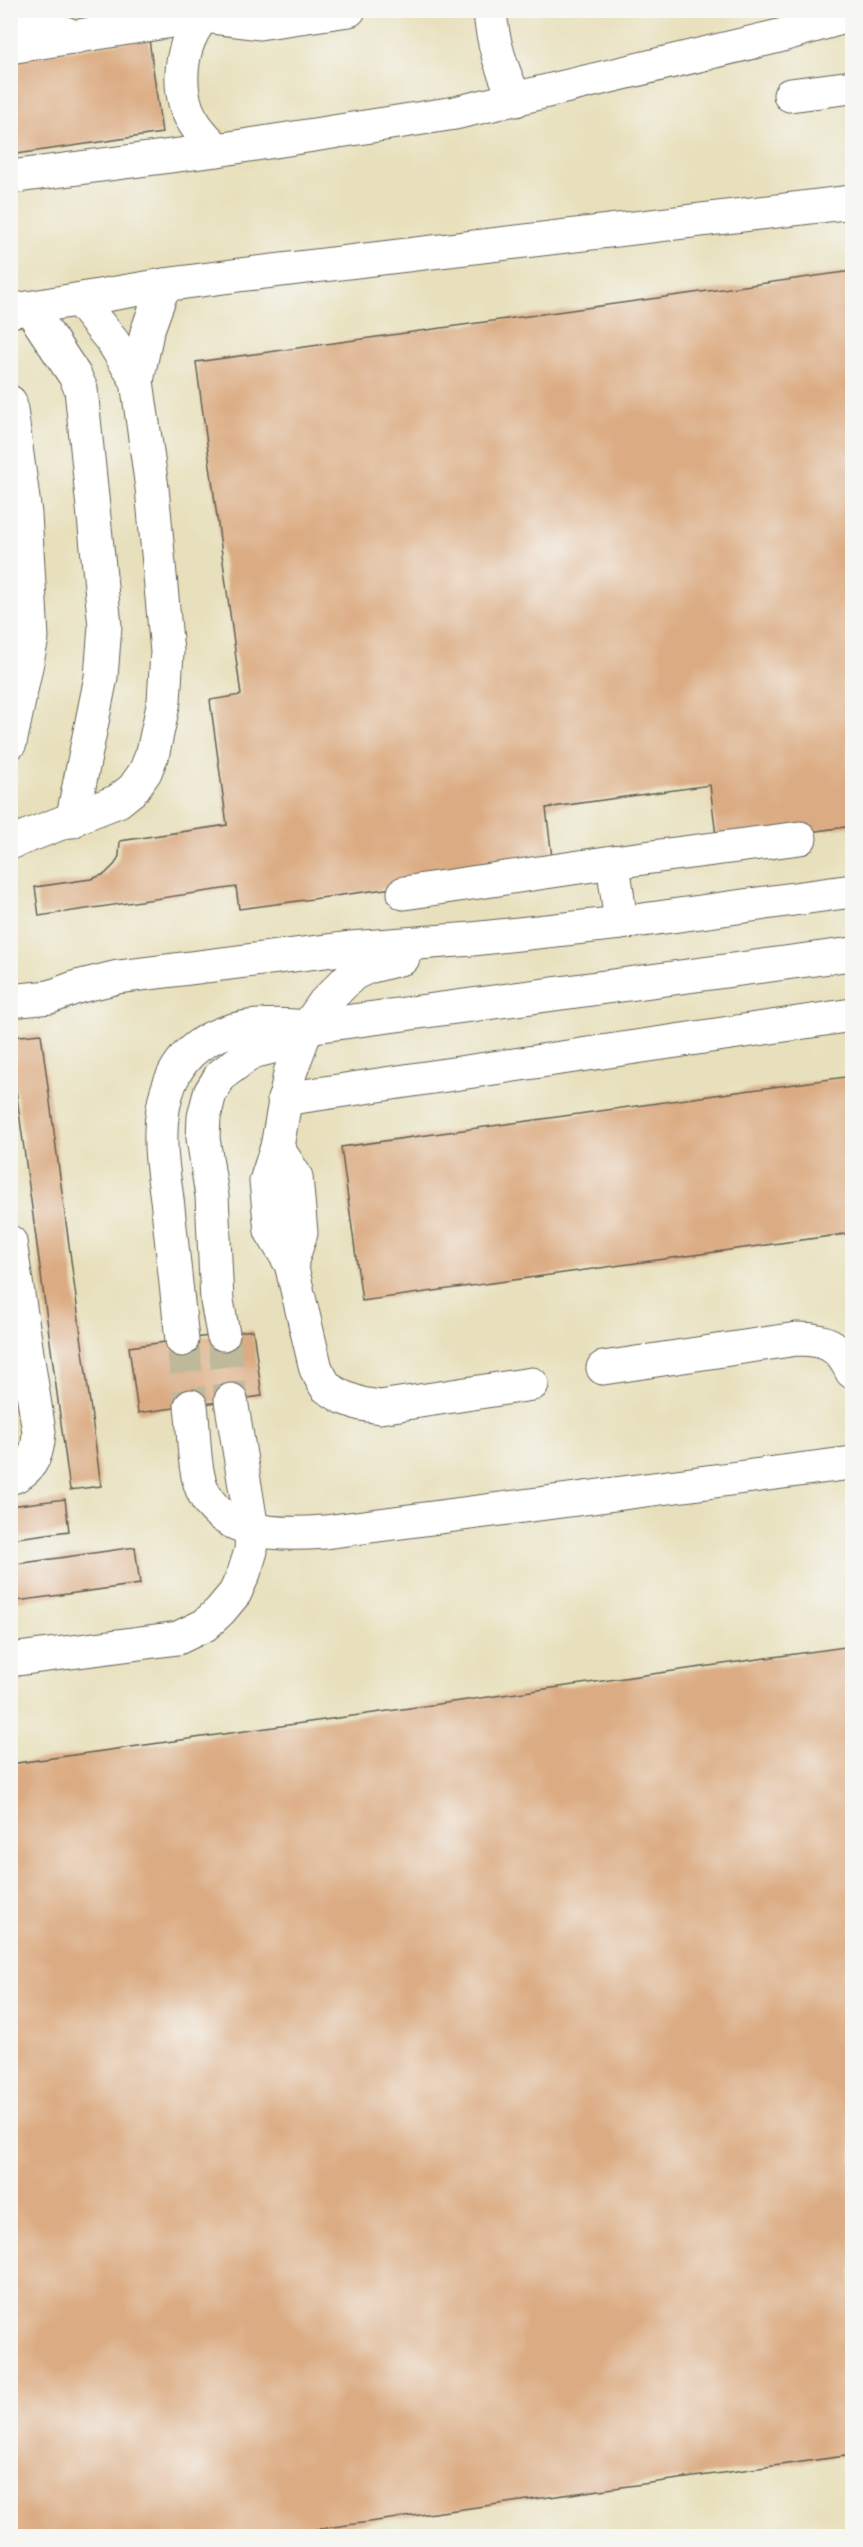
<svg xmlns="http://www.w3.org/2000/svg" width="863" height="2547" font-family="Kalam,sans-serif">
<rect width="100%" height="100%" fill="#f6f6f2"/>
<filter id="ink" filterUnits="userSpaceOnUse"><feTurbulence type="fractalNoise" baseFrequency=".0167" numOctaves="2"/><feDisplacementMap in="SourceGraphic" scale="12" xChannelSelector="R" yChannelSelector="G"/><feConvolveMatrix kernelMatrix="1 2 1 2 8 2 1 2 1" color-interpolation-filters="sRGB"/></filter>
<filter id="wash" filterUnits="userSpaceOnUse"><feTurbulence type="fractalNoise" baseFrequency=".008" numOctaves="4" result="noise"/><feDisplacementMap in="SourceGraphic" scale="24" xChannelSelector="R" yChannelSelector="G"/><feGaussianBlur stdDeviation="1.35" result="paint"/><feColorMatrix in="noise" values="0 0 0 0 0 0 0 0 0 0 0 0 0 0 0 0 0 1.4 0 .05"/><feComposite in="paint" operator="in"/></filter>
<g filter="url(#wash)">
<rect width="100%" height="100%" fill="#e8e0bc"/>
<g id="blocks">
<g fill="#dbac83">
<path d="M149 39 162 133 10 155V59Z"/>
<path d="M852 271V826L717 845 710 785 546 808 553 866 239 909 236 887 39 916 35 887 91 879 105 874 115 864 119 856 120 841 227 825 210 700 241 695 196 362Z"/>
<path d="M41 1034 101 1486 70 1490 10 1045V1037Z"/>
<path d="M852 1076V1233L362 1301 341 1147Z"/>
<path d="M253 1330 262 1396 138 1413 129 1347Z"/>
<path d="M65 1499 69 1531 10 1539V1506Z"/>
<path d="M135 1547 140 1584 10 1602V1565Z"/>
<path d="M852 1646V2455L268 2536H10V1764Z"/>
</g>
</g>
</g>
<g filter="url(#ink)">
<use href="#blocks" fill-opacity="0" stroke="#636154" stroke-width="1.5"/>
<g fill="none" stroke-linecap="round" stroke-linejoin="round">
<g stroke="#bfb99c" stroke-width="33" stroke-dasharray="33 16" stroke-linecap="butt">
<path d="M223 1334 231 1400"/>
<path d="M182 1340 191 1406"/>
</g>
<g stroke="#636154" stroke-width="35">
<g id="minor">
<path d="M16 10 35 21 75 37"/>
<path d="M213 10C180 29 173 91 193 121 199 132 209 141 217 150"/>
<path d="M490 10C492 43 502 71 516 100"/>
<path d="M10 47 203 16 259 23 349 10"/>
<path d="M790 95 852 87"/>
<path d="M10 177 217 150 455 113 779 36 852 15"/>
<path d="M30 308 75 376 81 389 105 626 101 677 72 821"/>
<path d="M10 311 164 285 239 275 852 202"/>
<path d="M137 381 147 332 164 285"/>
<path d="M10 402 25 514 32 638 10 743"/>
<path d="M10 843 118 801 133 789 145 772 153 752 164 701 167 652 152 488 137 381 113 342 79 300"/>
<path d="M613 862 621 923"/>
<path d="M404 893 613 862 800 838"/>
<path d="M403 958 368 967 353 974 324 1003 307 1027 290 1073 277 1147 266 1181 271 1231 291 1264 316 1369 326 1387 342 1397 361 1404 380 1407 532 1384"/>
<path d="M10 1001 50 997 77 987 118 977 350 948 472 939 621 923 852 891"/>
<path d="M284 1099 852 1015"/>
<path d="M277 1147 296 1177 301 1233 291 1264"/>
<path d="M10 1242 39 1432C38 1453 32 1471 10 1478"/>
<path d="M223 1334 217 1301 212 1196 203 1138 204 1117 210 1093 221 1075 252 1052 277 1046 307 1027"/>
<path d="M182 1340C177 1296 173 1252 168 1208 166 1187 161 1165 161 1144 158 1046 218 1017 307 1027L852 954"/>
<path d="M603 1368 797 1339C826 1339 839 1345 852 1372"/>
<path d="M191 1406C194 1429 193 1453 198 1476 211 1536 276 1536 325 1532L852 1463"/>
<path d="M10 1660 178 1638 205 1625 220 1611 235 1593 244 1573 251 1551 252 1529 231 1400"/>
</g>
</g>
<use href="#minor" stroke="#fff" stroke-width="33"/>
</g>
</g>
<rect width="863" height="2547" fill="none" stroke="#f6f6f2" stroke-width="36"/>
</svg>
